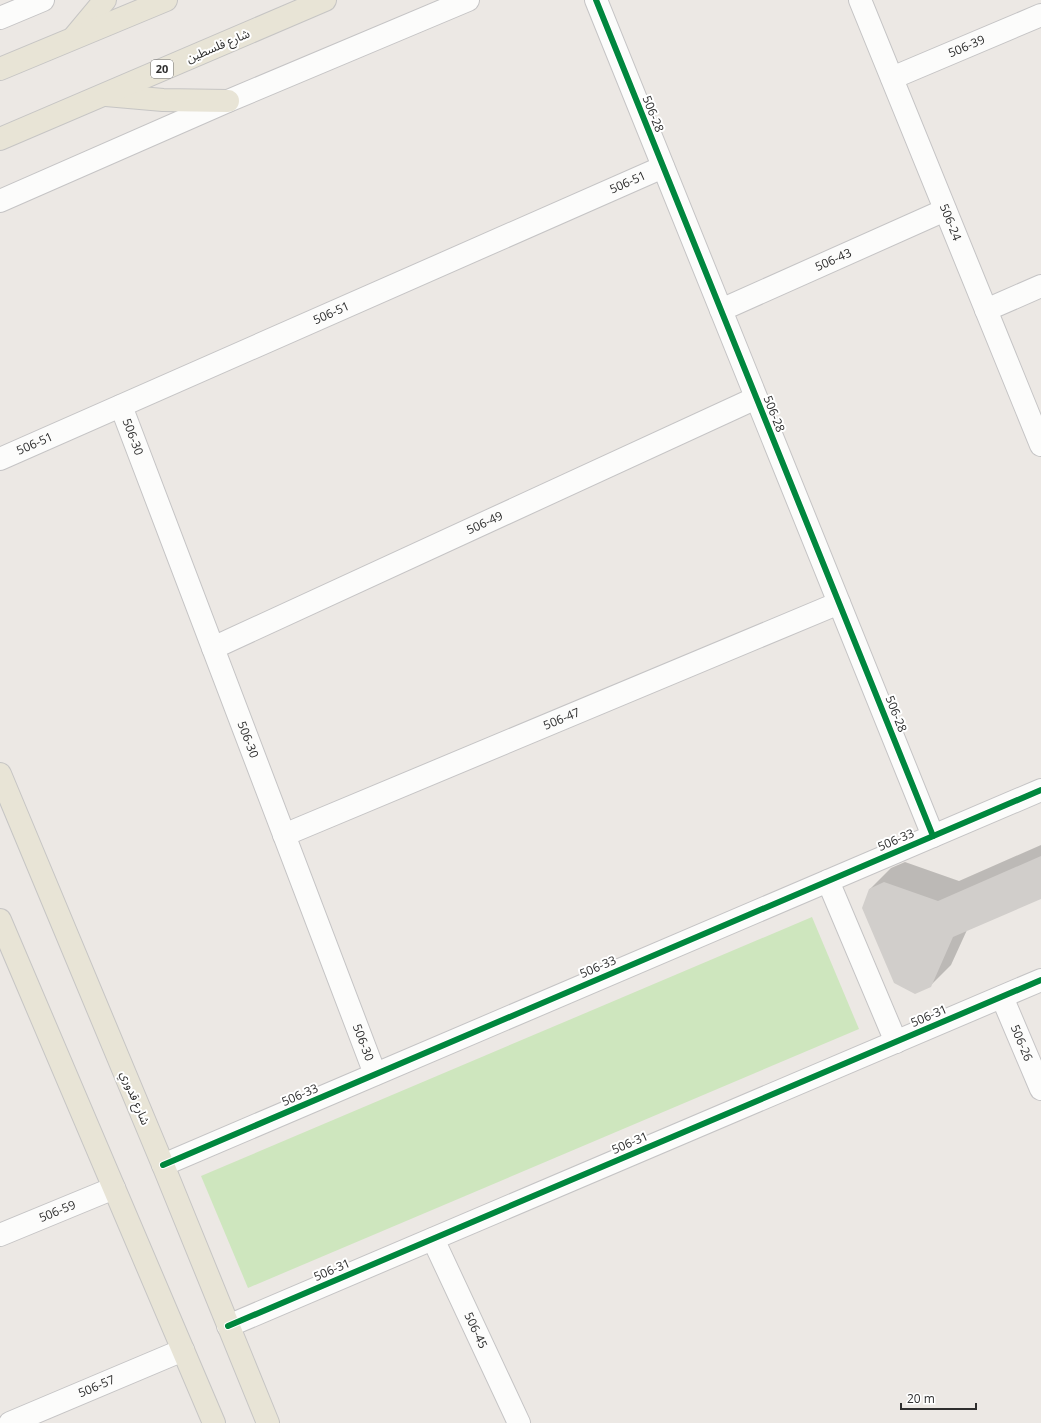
<svg xmlns="http://www.w3.org/2000/svg" width="1041" height="1423" font-family="'Open Sans','Noto Sans Arabic',sans-serif">
<rect width="100%" height="100%" fill="#ece8e4"/>
<path fill="#cee6be" d="M812 917 859 1029 248 1288 201 1176Z"/>
<path fill="#0003" d="M1041 845V898L967 930 951 965 930 986 870 889 891 868 905 862 959 881Z"/>
<path fill="#d1cecb" d="M1041 856V899L953 937 931 987 915 994 894 983 862 908 869 889 884 882 938 901Z"/>
<g fill="none" stroke-linecap="round" stroke-linejoin="round">
<g stroke="#c5c4c5" stroke-width="24">
<g id="minor">
<path d="M596 0 933 836"/>
<path id="s1" d="M860 0 1041 445"/>
<path d="M0 18 43 0"/>
<path id="s2" d="M892 78 1041 15"/>
<path d="M0 201 228 101 468 0"/>
<path id="s3" d="M721 310 945 210"/>
<path d="M986 310 1041 286"/>
<path id="s4" d="M121 406 375 1074"/>
<path id="s5" d="M0 459 663 167"/>
<path id="s6" d="M213 648 756 398"/>
<path id="s7" d="M284 835 839 603"/>
<path d="M828 881 896 1042"/>
<path id="s8" d="M1002 997 1041 1089"/>
<path d="M163 1165 1041 790"/>
<path id="s9" d="M0 1235 114 1188"/>
<path id="s10" d="M433 1239 519 1423"/>
<path d="M228 1326 1041 980"/>
<path id="s11" d="M10 1423 183 1350"/>
</g>
</g>
<g stroke="#c6c5c4" stroke-width="24">
<g id="major">
<path d="M75 36 105 0"/>
<path d="M0 69 166 0"/>
<path d="M106 95 163 100 228 101"/>
<path d="M0 139 325 0"/>
<path d="M0 774 163 1165 268 1423"/>
<path d="M0 920 214 1423"/>
</g>
</g>
<use href="#minor" stroke="#fcfcfb" stroke-width="22"/>
<use href="#major" stroke="#e8e4d6" stroke-width="22"/>
<g stroke="#fff" stroke-width="8">
<g id="cycleway">
<path d="M596 0 933 836"/>
<path d="M163 1165 1041 790"/>
<path d="M228 1326 1041 980"/>
</g>
</g>
<use href="#cycleway" stroke="#00873e" stroke-width="6"/>
</g>
<g text-anchor="middle" stroke-width="4" stroke-linejoin="round" paint-order="stroke">
<rect fill="#fff" stroke="#6d6d6d" stroke-width="1" x="151" y="60" width="22" height="18" rx="3"/>
<g font-size="11" font-weight="bold" fill="#2e2e2e">
<text x="162" y="73">20</text>
</g>
<g font-size="12" fill="#2e2e2e" stroke="#fff">
<text transform="translate(218 46) rotate(-23)" y="4">شارع فلسطين</text>
<text dy="4" stroke="none"><textPath href="#s2" startOffset="81">506-39</textPath></text>
<text transform="translate(653 114) rotate(68)" y="4">506-28</text>
<text dy="4" stroke="none"><textPath href="#s5" startOffset="686">506-51</textPath></text>
<text dy="4" stroke="none"><textPath href="#s1" startOffset="240">506-24</textPath></text>
<text dy="4" stroke="none"><textPath href="#s3" startOffset="123">506-43</textPath></text>
<text dy="4" stroke="none"><textPath href="#s5" startOffset="362">506-51</textPath></text>
<text transform="translate(774 414) rotate(68)" y="4">506-28</text>
<text dy="4" stroke="none"><textPath href="#s4" startOffset="33">506-30</textPath></text>
<text dy="4" stroke="none"><textPath href="#s5" startOffset="38">506-51</textPath></text>
<text dy="4" stroke="none"><textPath href="#s6" startOffset="299">506-49</textPath></text>
<text transform="translate(896 714) rotate(68)" y="4">506-28</text>
<text dy="4" stroke="none"><textPath href="#s7" startOffset="301">506-47</textPath></text>
<text dy="4" stroke="none"><textPath href="#s4" startOffset="357">506-30</textPath></text>
<text transform="translate(896 840) rotate(-23)" y="4">506-33</text>
<text transform="translate(598 967) rotate(-23)" y="4">506-33</text>
<text transform="translate(929 1016) rotate(-23)" y="4">506-31</text>
<text dy="4" stroke="none"><textPath href="#s4" startOffset="681">506-30</textPath></text>
<text dy="4" stroke="none"><textPath href="#s8" startOffset="50">506-26</textPath></text>
<text transform="translate(300 1095) rotate(-23)" y="4">506-33</text>
<text transform="translate(135 1098) rotate(67)" y="4">شارع قدوري</text>
<text transform="translate(630 1143) rotate(-23)" y="4">506-31</text>
<text dy="4" stroke="none"><textPath href="#s9" startOffset="62">506-59</textPath></text>
<text transform="translate(332 1270) rotate(-23)" y="4">506-31</text>
<text dy="4" stroke="none"><textPath href="#s10" startOffset="101">506-45</textPath></text>
<text dy="4" stroke="none"><textPath href="#s11" startOffset="94">506-57</textPath></text>
</g>
</g>
<path d="M901 1403v6h75v-6" fill="none" stroke="#2e2e2e" stroke-width="2"/>
<text x="907" y="1403" font-size="12" fill="#2e2e2e" stroke="#ffffff" stroke-width="3" paint-order="stroke">20 m</text>
</svg>
